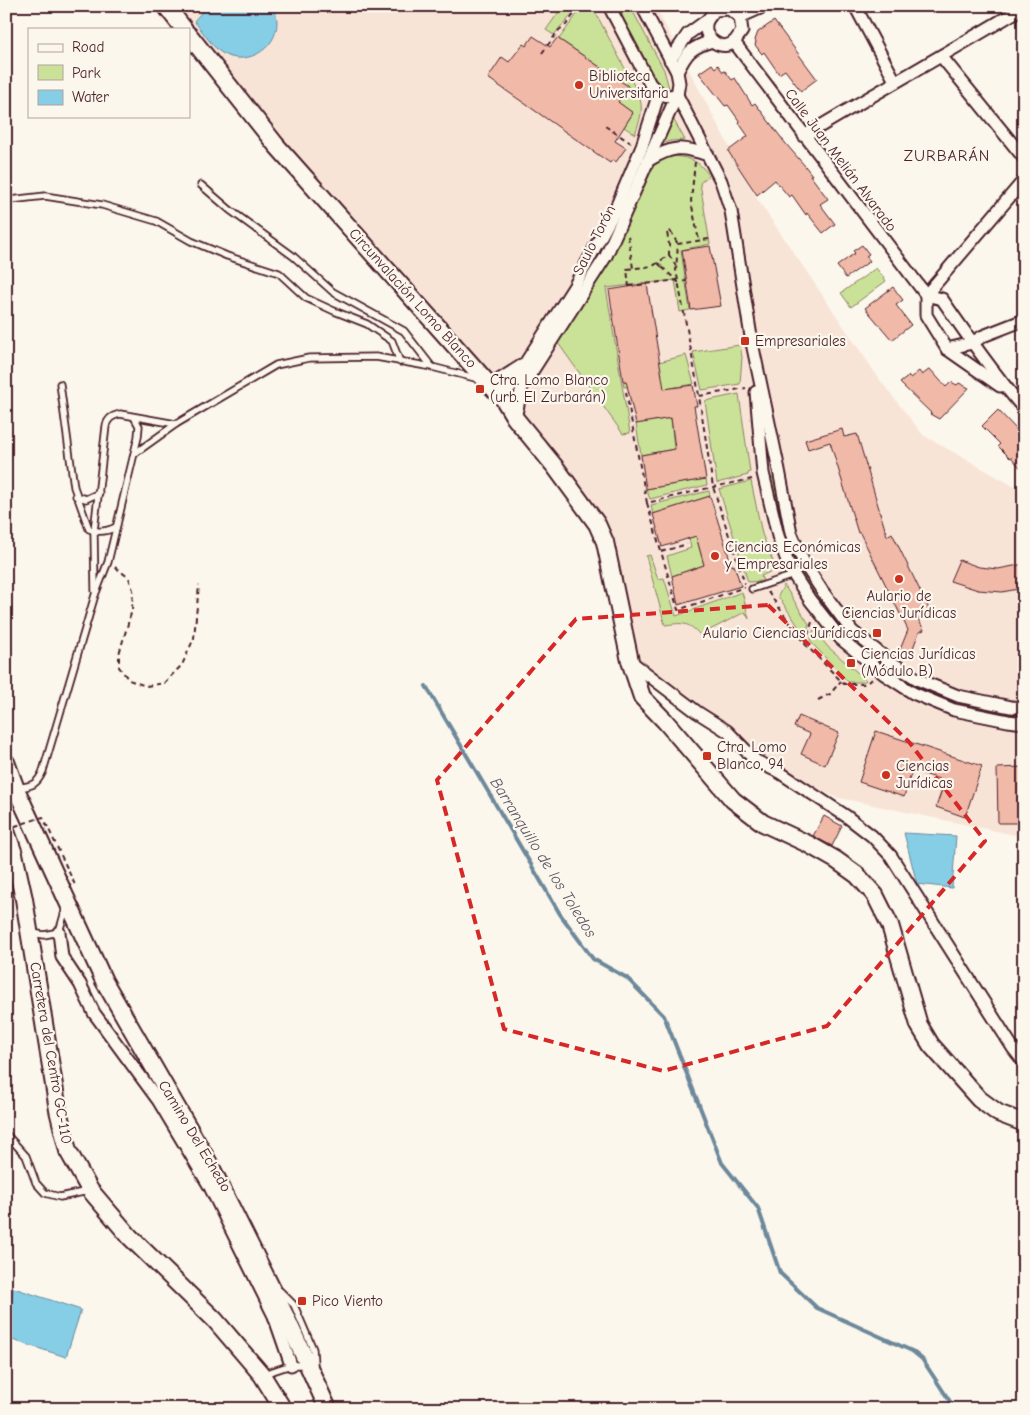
<svg xmlns="http://www.w3.org/2000/svg" width="1030" height="1415" font-family="'Comic Neue',sans-serif">
<rect width="100%" height="100%" fill="#fbf7ec"/>
<filter id="ink" filterUnits="userSpaceOnUse"><feTurbulence type="fractalNoise" baseFrequency=".02" numOctaves="2"/><feDisplacementMap in="SourceGraphic" scale="10" xChannelSelector="R" yChannelSelector="G"/><feConvolveMatrix kernelMatrix="1 2 1 2 8 2 1 2 1" color-interpolation-filters="sRGB"/></filter>
<g filter="url(#ink)">
<path fill="#f8e4d7" d="M152 6H655L756 197 880 380 923 435 1024 492V837L835 797 758 759 641 673 608 535 189 50V29H170Z"/>
<g fill="#cae298" stroke="#8a8062">
<path d="M563 6H578L565 23 561 26 554 35 546 30Z"/>
<path d="M583 6H592L639 95C644 110 640 120 635 134L624 127 633 113 618 102 628 86 559 39Z"/>
<path d="M621 6H630L664 70 669 88 668 90C663 89 659 85 656 81L618 8Z"/>
<path d="M671 115 685 140 670 141 661 144Z"/>
<path d="M674 156C692 158 698 161 709 175L700 183 710 244 681 250 690 310 680 312 675 280 606 288 630 433 623 434 558 343 605 270 655 163 665 158Z"/>
<path d="M876 268 886 281 851 307 841 293Z"/>
<path d="M740 345 742 357 740 384 702 390 693 352Z"/>
<path d="M686 355 694 384 635 394 634 386 624 387 623 382 662 375 659 362Z"/>
<path d="M739 394 750 472 748 473V475L717 483 705 401Z"/>
<path d="M671 418 674 449 641 455 636 424Z"/>
<path d="M770 478H776L800 561 794 564 782 533Z"/>
<path d="M706 479 707 485 650 499 646 489Z"/>
<path d="M751 481 762 534 776 569 761 576 763 581 748 582 719 489Z"/>
<path d="M709 491 710 496 653 514 651 505Z"/>
<path d="M696 536 704 565 672 576 667 556 691 548 689 538Z"/>
<path d="M650 555 658 579 664 578 676 616 742 592 749 619 745 612 700 635C688 621 681 623 665 625L646 556Z"/>
<path d="M805 569 888 664 885 670 848 639 827 616 802 578 799 572Z"/>
<path d="M784 585 809 624 805 636 778 596Z"/>
<path d="M814 629 827 646 866 680 864 682H848L810 641Z"/>
<path d="M896 669 918 682 1024 712V718L964 708 925 693 892 675Z"/>
</g>
<g fill="#85cee6" stroke="#6d889b">
<path d="M207 6H273C274 11 277 17 277 21 278 51 242 69 219 51 211 45 201 29 194 21Z"/>
<path d="M904 833 956 836 952 888 917 884Z"/>
<path d="M14 1288 81 1310 66 1357 6 1338V1312Z"/>
</g>
<g fill="none" stroke-linecap="round" stroke-linejoin="round">
<path stroke="#6d889b" stroke-width="4" d="M426 686 560 914 593 959 627 978 664 1016 722 1163 758 1208 780 1273 817 1308 912 1351 922 1359 955 1409"/>
</g>
<g fill="#f1b9a7" stroke="#4a1f2b">
<path d="M774 21 817 79 801 91 785 70 779 74 764 52 762 54 755 45 756 42 755 40 758 32Z"/>
<path d="M533 36 550 47 557 38 628 86 618 102 633 113 615 141 626 148 616 162 612 160 610 163 488 78 502 57 509 62 523 44 526 46Z"/>
<path d="M712 64 715 68 718 65 723 72 725 71 732 80 735 78 752 105 755 103 786 144 805 166 812 175H810L828 199 820 204 835 224 823 233 807 213 806 215 792 195 789 197 775 180 757 195 728 151 748 136 739 123 740 122 728 105 725 106 699 73Z"/>
<path d="M862 245 869 254 866 256 870 261 846 278 837 266 855 253 853 251Z"/>
<path d="M710 246 721 306 691 310 682 250Z"/>
<path d="M647 284 664 389 693 385 697 406H694L706 479 646 489 641 455 675 449 671 418 636 424 626 381H623L609 290Z"/>
<path d="M893 287 903 300 896 305 911 325 892 340 865 308Z"/>
<path d="M930 369 946 387 951 382 957 385 959 383 969 388 939 419 930 414 931 413 900 383 909 376 910 378 919 371 922 375Z"/>
<path d="M998 410 1017 430 1019 428 1024 433V472L1011 457 1010 458 998 446 1000 444 982 426Z"/>
<path d="M842 429 844 437 857 434 887 536 892 533 931 613 918 619 924 630 919 632 910 656 899 652 908 630 860 533H858L830 442 808 449 805 440Z"/>
<path d="M710 496 732 566 734 565 741 586 678 605 672 576 704 565 696 536 662 547 653 514Z"/>
<path d="M959 560 979 567 998 569 1024 564V588L1002 592 978 590 950 581Z"/>
<path d="M799 716 839 733 825 765 801 754 810 734 794 727Z"/>
<path d="M876 731 982 766 965 817 936 807 945 781 912 770 904 797 859 782Z"/>
<path d="M1024 767V823H998L997 768Z"/>
<path d="M824 816 842 826 832 846 813 836Z"/>
</g>
<g fill="none" stroke-linecap="round" stroke-linejoin="round">
<g stroke="#4a1f2b" stroke-width="9">
<g id="lane">
<path d="M201 185 230 210 293 256 333 292 404 331 432 367"/>
<path d="M10 200 45 196 102 205 156 221 191 241 227 256 279 273 306 298 334 311 367 324 392 341 400 362"/>
<path d="M60 384 74 487 89 529C98 533 108 531 116 527"/>
<path d="M134 454 176 424 276 365 309 358 376 357 432 367 479 379"/>
<path d="M76 496 86 499 99 493"/>
<path d="M752 589 794 575"/>
<path d="M95 591 94 531 106 426C108 418 112 416 120 414L176 424"/>
<path d="M17 788C32 786 37 785 43 771L95 595 108 562 138 437 139 426 134 417"/>
<path d="M32 933 44 935 59 932 66 908"/>
<path d="M6 1134 26 1156 36 1183 45 1193 60 1197 88 1191"/>
<path d="M280 1291 294 1305 313 1349 314 1364"/>
<path d="M264 1374 291 1365H306"/>
</g>
</g>
<g stroke="#4a1f2b" stroke-width="15">
<g id="street">
<path d="M609 6 650 84C660 93 662 98 677 95"/>
<path d="M855 6 895 81"/>
<path d="M729 9 740 17 742 31C740 34 737 38 735 41 723 53 703 39 706 24 707 19 712 14 715 10Z"/>
<path d="M740 17 765 6"/>
<path d="M734 42 926 295 942 299C968 337 994 374 1024 409"/>
<path d="M941 56 1024 158"/>
<path d="M670 60 688 34 706 21"/>
<path d="M677 72C687 52 690 48 712 41"/>
<path d="M677 95 721 181 731 211 752 343 779 470 791 533 804 563 823 592 852 631 892 663 919 680 958 696 1011 707 1024 708"/>
<path d="M804 136C877 92 951 51 1024 7"/>
<path d="M649 160C673 146 681 146 708 155"/>
<path d="M947 349 972 343 983 336 1024 320"/>
<path d="M491 385 521 366"/>
<path d="M1000 386 947 349 926 315V295L1024 180"/>
<path d="M756 392 763 473 778 536 790 569 810 600 841 639 884 674 913 693 954 710 1008 721 1024 723"/>
<path d="M503 398 574 287 615 210 641 149 659 93"/>
<path d="M515 418 522 387 606 256 677 95 679 83 677 72 642 6"/>
<path d="M630 661 697 712 727 731 756 761 779 772 846 816 872 836 891 856 1013 1048 1024 1062"/>
<path d="M59 932 62 957 80 984 94 1013 158 1100 210 1187 274 1316 291 1365"/>
</g>
</g>
<g stroke="#4a1f2b" stroke-width="20">
<g id="secondary">
<path d="M166 6 184 29"/>
<path d="M189 35 276 145 486 381 503 398 515 418 556 468 597 524 605 542 630 661 642 697 665 721 733 800 763 823 808 844 836 860 857 875 875 895 890 925 919 1025 931 1045 979 1099 998 1113 1024 1123"/>
<path d="M6 762 16 789 104 981 210 1165 286 1317 328 1409"/>
<path d="M6 831 14 854 24 899 58 1110 68 1151 90 1190 130 1237 215 1320 262 1375 283 1409"/>
</g>
</g>
<g stroke="#4a1f2b" stroke-width="2" stroke-dasharray="5 4" stroke-linecap="butt">
<path d="M542 53 559 30 566 25 580 6"/>
<path d="M605 126 631 143"/>
<path d="M695 162 691 201 699 241"/>
<path d="M628 236 633 268"/>
<path d="M709 239 678 244 676 270 697 383 713 487 745 584"/>
<path d="M669 255 676 266"/>
<path d="M658 263 662 267"/>
<path d="M629 286 678 280"/>
<path d="M629 287 627 269 653 266 669 255V244L667 232 670 231 678 244"/>
<path d="M626 392 647 503 713 487 752 479"/>
<path d="M699 396 746 388"/>
<path d="M647 503 678 610 745 587"/>
<path d="M661 552 687 544"/>
<path d="M115 567 129 578 133 590 132 610 119 654V667L129 680 146 686 164 683 182 665 194 638 199 585"/>
<path d="M768 592 804 643 844 684H864L873 679"/>
<path d="M805 644 812 622"/>
<path d="M818 700 830 694 841 681"/>
</g>
<use href="#lane" stroke="#fbf7ec" stroke-width="5.5"/>
<use href="#street" stroke="#fbf7ec" stroke-width="11"/>
<use href="#secondary" stroke="#fbf7ec" stroke-width="16"/>
<g stroke="#4a1f2b" stroke-width="2" stroke-dasharray="5 4" stroke-linecap="butt">
<path d="M662 267 678 282 686 281"/>
<path d="M6 829 43 817 75 885"/>
</g>
</g>
</g>
<path fill="none" stroke="#d62828" stroke-width="4" stroke-dasharray="10 6" stroke-linejoin="round" d="M768 605 909 742 985 841 827 1026 663 1071 504 1029 437 780 576 619Z"/>
<g fill="#c8321e" stroke="#fbf7ec" stroke-width="2">
<circle cx="579" cy="85" r="5"/>
<rect x="740" y="336" width="10" height="10" rx="2.5"/>
<rect x="475" y="384" width="10" height="10" rx="2.5"/>
<circle cx="715" cy="556" r="5"/>
<circle cx="899" cy="579" r="5"/>
<rect x="872" y="628" width="10" height="10" rx="2.5"/>
<rect x="846" y="658" width="10" height="10" rx="2.5"/>
<rect x="702" y="751" width="10" height="10" rx="2.5"/>
<circle cx="886" cy="775" r="5"/>
<rect x="297" y="1296" width="10" height="10" rx="2.5"/>
</g>
<g text-anchor="middle" stroke-width="4.5" stroke-linejoin="round" paint-order="stroke">
<g font-size="15" fill="#4a1f2b" stroke="#fbf7ec" text-anchor="start">
<text x="589" y="81">Biblioteca<tspan x="589" dy="17">Universitaria</tspan></text>
<text x="755" y="346">Empresariales</text>
<text x="490" y="385">Ctra. Lomo Blanco<tspan x="490" dy="17">(urb. El Zurbarán)</tspan></text>
<text x="725" y="552">Ciencias Económicas<tspan x="725" dy="17">y Empresariales</tspan></text>
<text x="899" y="601" text-anchor="middle">Aulario de<tspan x="899" dy="17">Ciencias Jurídicas</tspan></text>
<text x="867" y="638" text-anchor="end">Aulario Ciencias Jurídicas</text>
<text x="861" y="659">Ciencias Jurídicas<tspan x="861" dy="17">(Módulo B)</tspan></text>
<text x="717" y="752">Ctra. Lomo<tspan x="717" dy="17">Blanco, 94</tspan></text>
<text x="896" y="771">Ciencias<tspan x="896" dy="17">Jurídicas</tspan></text>
<text x="312" y="1306">Pico Viento</text>
</g>
<g font-size="15" fill="#4a1f2b" stroke="#fbf7ec">
<text transform="translate(841 160) rotate(53)" y="5">Calle Juan Melián Alvarado</text>
<text transform="translate(594 240) rotate(-63)" y="5">Saulo Torón</text>
<text transform="translate(413 298) rotate(48)" y="5">Circunvalación Lomo Blanco</text>
<text transform="translate(51 1053) rotate(80)" y="5">Carretera del Centro GC-110</text>
<text transform="translate(195 1136) rotate(59)" y="5">Camino Del Echedo</text>
</g>
<g font-size="16" letter-spacing="1" fill="#4a1f2b" stroke="#fbf7ec">
<text x="947" y="161">ZURBARÁN</text>
</g>
<g font-size="16" font-style="italic" fill="#5c5463" stroke="#fbf7ec">
<text transform="translate(544 857) rotate(58)" y="6">Barranquillo de los Toledos</text>
</g>
</g>
<rect width="1030" height="1415" fill="none" stroke="#fbf7ec" stroke-width="25"/>
<rect x="12" y="12" width="1005" height="1390" fill="none" stroke="#4a1f2b" stroke-width="2" filter="url(#ink)"/>
<rect x="28" y="28" width="162" height="90" fill="#fbf7ec" stroke="#b4a19f"/>
<rect x="38" y="44" width="25" height="8" fill="#fbf7ec" stroke="#b4a19f"/>
<text x="72" y="52" font-size="15" fill="#4a1f2b">Road</text>
<rect x="38" y="65" width="25" height="15" fill="#cae298" stroke="#b4a19f"/>
<text x="72" y="78" font-size="15" fill="#4a1f2b">Park</text>
<rect x="38" y="90" width="25" height="15" fill="#85cee6" stroke="#b4a19f"/>
<text x="72" y="102" font-size="15" fill="#4a1f2b">Water</text>
</svg>
